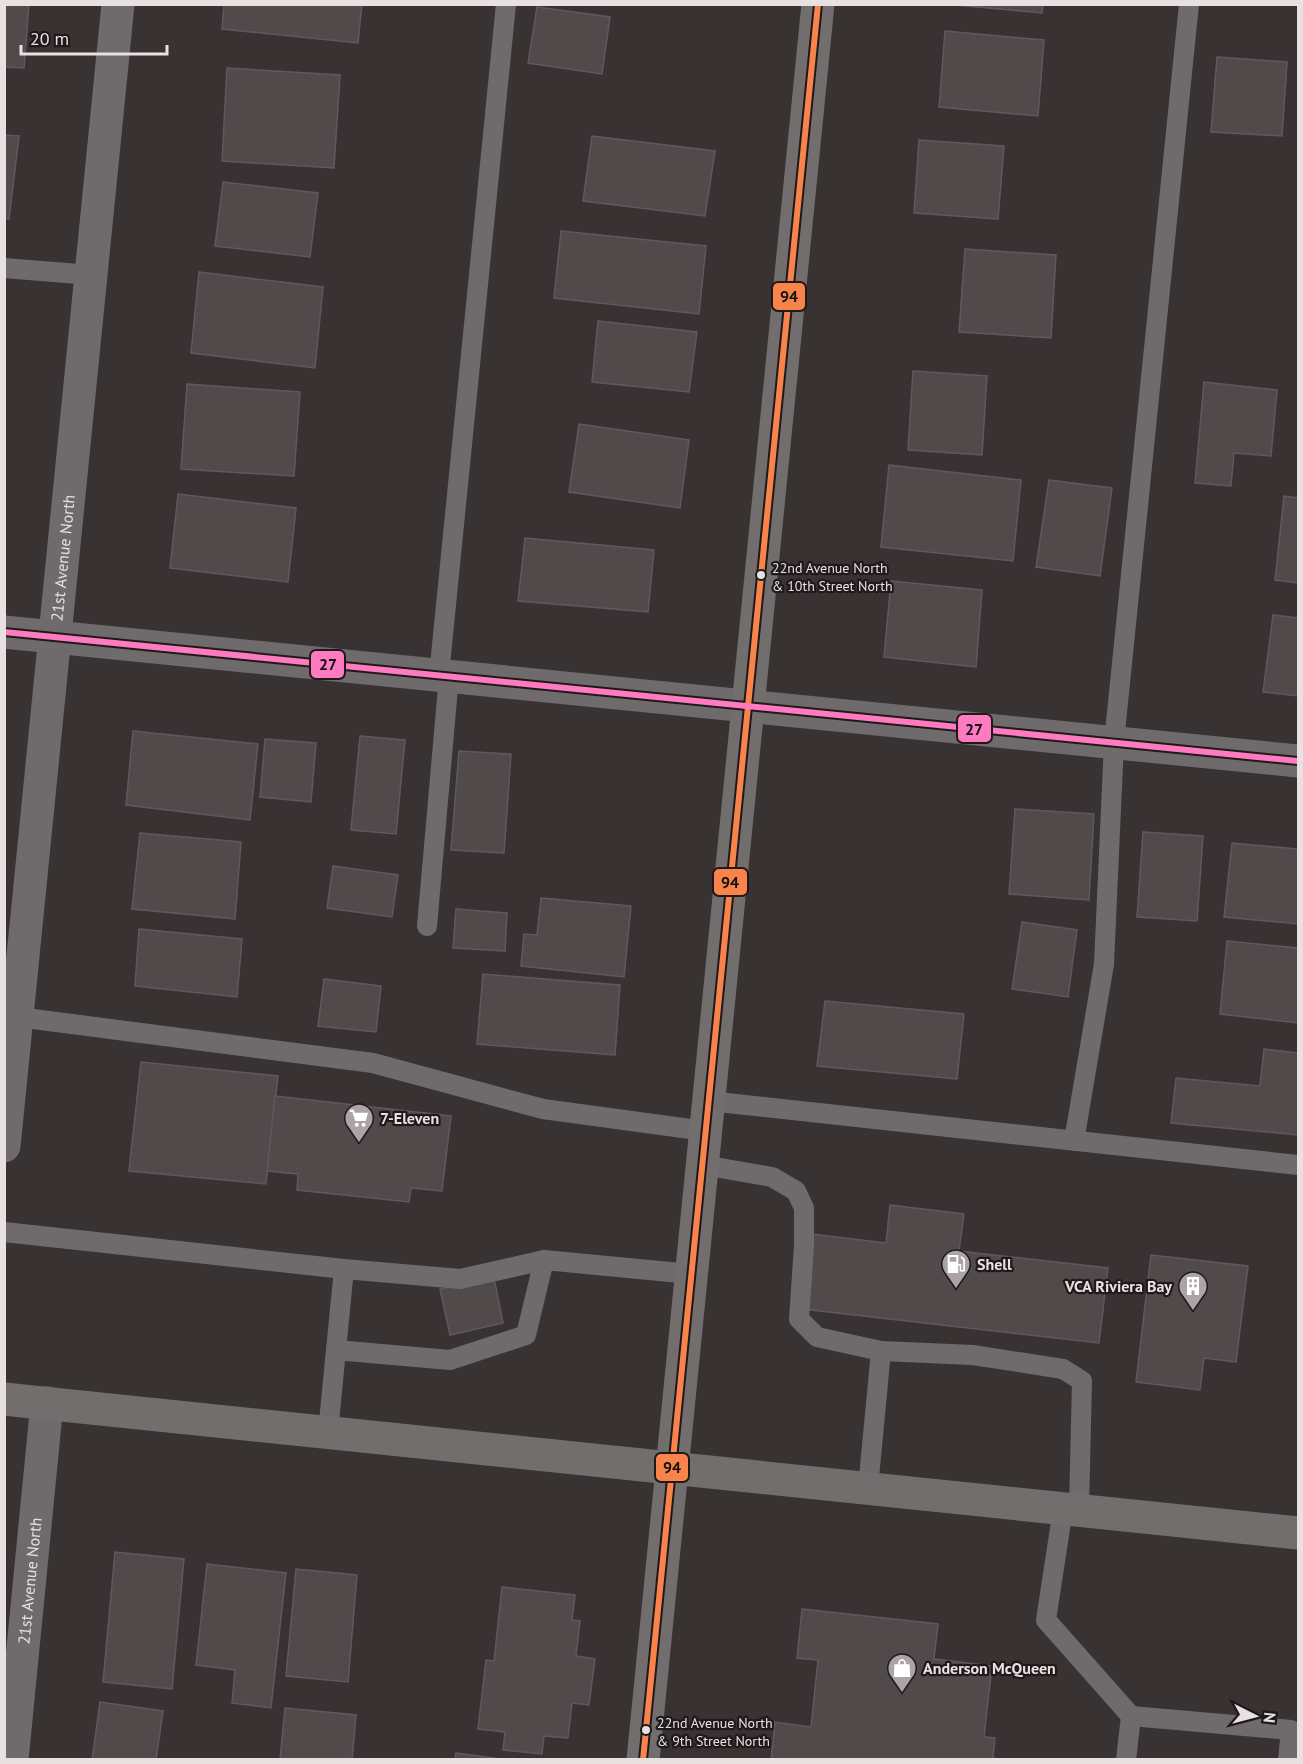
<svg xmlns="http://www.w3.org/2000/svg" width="1303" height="1764" font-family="'PT Sans',sans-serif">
<rect width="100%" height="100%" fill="#393233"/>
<g fill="#504a4b" stroke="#60595b" stroke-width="1.5">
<path d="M4 4H29L24 68 4 67Z"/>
<path d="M224 4H362L358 43 222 29Z"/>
<path d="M945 4H1043L1042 13Z"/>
<path d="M537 7 610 17 602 74 528 63Z"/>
<path d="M945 31 1044 40 1038 116 939 107Z"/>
<path d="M1217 57 1287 62 1282 136 1211 132Z"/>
<path d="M227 68 340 75 334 168 222 161Z"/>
<path d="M4 135 19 136 9 219 4 218Z"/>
<path d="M592 136 715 151 705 216 583 201Z"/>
<path d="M919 140 1004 146 998 219 914 213Z"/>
<path d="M223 182 318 193 310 257 215 246Z"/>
<path d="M561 231 706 246 699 314 554 298Z"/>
<path d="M965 249 1056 255 1051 338 959 332Z"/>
<path d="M199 272 323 287 315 368 191 353Z"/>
<path d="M598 321 697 332 689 392 592 382Z"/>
<path d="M913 371 987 376 982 455 908 450Z"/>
<path d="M1204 382 1277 390 1271 456 1234 453 1231 486 1195 483Z"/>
<path d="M187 384 300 392 294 476 181 469Z"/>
<path d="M579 424 689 440 680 508 569 492Z"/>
<path d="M889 465 1021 480 1013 561 881 547Z"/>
<path d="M1049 480 1112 488 1100 576 1036 567Z"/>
<path d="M178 494 296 508 288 582 170 568Z"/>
<path d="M1284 496 1298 498V583L1275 580Z"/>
<path d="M525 538 654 550 648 612 518 601Z"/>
<path d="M891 581 982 590 976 667 884 657Z"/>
<path d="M1273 615 1298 618V696L1263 692Z"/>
<path d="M133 731 258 744 250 820 126 805Z"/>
<path d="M360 736 405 740 396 834 351 830Z"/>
<path d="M265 739 316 743 311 802 260 797Z"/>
<path d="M459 751 511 754 504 853 451 850Z"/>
<path d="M1015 809 1094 814 1089 900 1009 894Z"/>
<path d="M1143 832 1203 836 1197 921 1137 917Z"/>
<path d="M140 833 241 842 235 919 132 909Z"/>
<path d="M1232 843 1298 849V924L1224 917Z"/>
<path d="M333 866 398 875 392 917 327 908Z"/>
<path d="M541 898 631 906 624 977 521 966 524 934 537 935Z"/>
<path d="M456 909 507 913 505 951 453 948Z"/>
<path d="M1022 922 1077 930 1068 997 1012 989Z"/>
<path d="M139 929 242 939 237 997 135 986Z"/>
<path d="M1227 941 1298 948V1023L1220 1014Z"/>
<path d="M483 974 620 985 615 1055 477 1044Z"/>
<path d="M324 979 381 986 376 1032 318 1026Z"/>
<path d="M825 1001 964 1014 957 1079 817 1066Z"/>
<path d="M1264 1049 1298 1053V1135L1171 1123 1176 1078 1260 1086Z"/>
<path d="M141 1062 278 1076 266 1184 129 1171Z"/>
<path d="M275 1096 451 1116 442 1191 411 1188 409 1202 297 1190 298 1174 267 1171Z"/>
<path d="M890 1205 964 1214 959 1251 1108 1268 1099 1343 803 1309 812 1234 886 1243Z"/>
<path d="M1151 1255 1248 1266 1236 1362 1204 1358 1200 1390 1136 1382Z"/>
<path d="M494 1278 503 1323 450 1335 440 1289Z"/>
<path d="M115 1552 184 1559 172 1689 103 1682Z"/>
<path d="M207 1564 286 1573 271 1708 232 1703 235 1670 196 1665Z"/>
<path d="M296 1569 357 1575 348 1682 286 1676Z"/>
<path d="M502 1587 575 1595 572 1620 580 1621 576 1656 595 1659 589 1705 572 1703 568 1738 544 1736 542 1754 503 1750 505 1732 478 1729 486 1660 494 1661Z"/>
<path d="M802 1609 938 1624 934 1659 992 1666 984 1737 995 1738 993 1758 1008 1760H771L775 1722 811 1727 818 1660 797 1658Z"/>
<path d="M100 1702 163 1711 156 1760H92Z"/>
<path d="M285 1708 356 1715 352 1760H280Z"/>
<path d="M456 1753 509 1760H455Z"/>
</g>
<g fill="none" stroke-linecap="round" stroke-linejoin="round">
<g stroke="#6f6b6c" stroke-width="20">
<path d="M4 268 91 275"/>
<path d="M439 675 506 4"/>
<path d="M427 926 449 676"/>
<path d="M18 1017 373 1063 543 1109 705 1131"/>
<path d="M709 1101 1298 1165"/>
<path d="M1074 1141 1104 964 1114 742 1189 4"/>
<path d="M703 1165 772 1177 796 1191 804 1208V1246L799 1319 817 1337 881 1351"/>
<path d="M4 1232 344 1269"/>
<path d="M336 1350 344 1269 460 1279 544 1260"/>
<path d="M328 1432 336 1350 450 1360 526 1335 544 1260 691 1274"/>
<path d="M868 1488 881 1351 973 1355 1063 1369 1082 1381 1079 1510"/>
<path d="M1063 1509 1046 1620 1131 1716 1126 1760"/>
<path d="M1131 1716 1291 1730 1288 1760"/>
</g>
<g stroke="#6f6b6c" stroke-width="33">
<path d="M4 632 1298 761"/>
<path id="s1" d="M4 1146 118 4"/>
<path id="s2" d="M12 1760 47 1403"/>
</g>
<g stroke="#726e6e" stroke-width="33">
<path d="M4 1399 1298 1533"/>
<path d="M643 1760 818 4"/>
</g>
<g stroke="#1f191a" stroke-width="10">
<path id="bus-1" d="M643 1760 818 4"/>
</g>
<g stroke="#1f191a" stroke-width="10">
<path id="bus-2" d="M4 632 1298 761"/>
</g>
<use href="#bus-1" stroke="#f8844c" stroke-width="6"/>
<use href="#bus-2" stroke="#fe7ac1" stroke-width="6"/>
</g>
<defs>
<g id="supermarket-pin" transform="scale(1.5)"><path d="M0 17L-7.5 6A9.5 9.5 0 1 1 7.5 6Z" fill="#aba3a5" stroke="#1f191a"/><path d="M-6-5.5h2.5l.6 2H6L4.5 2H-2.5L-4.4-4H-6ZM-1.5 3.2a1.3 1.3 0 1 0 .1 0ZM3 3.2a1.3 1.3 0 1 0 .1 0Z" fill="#fff"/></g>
<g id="fuel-pin" transform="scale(1.5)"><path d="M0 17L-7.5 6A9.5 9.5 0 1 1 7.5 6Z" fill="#aba3a5" stroke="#1f191a"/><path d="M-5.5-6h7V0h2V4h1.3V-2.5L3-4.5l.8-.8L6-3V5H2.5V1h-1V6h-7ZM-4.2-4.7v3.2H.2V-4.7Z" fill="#fff"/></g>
<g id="building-pin" transform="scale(1.5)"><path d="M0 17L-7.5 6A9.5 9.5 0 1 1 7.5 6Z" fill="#aba3a5" stroke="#1f191a"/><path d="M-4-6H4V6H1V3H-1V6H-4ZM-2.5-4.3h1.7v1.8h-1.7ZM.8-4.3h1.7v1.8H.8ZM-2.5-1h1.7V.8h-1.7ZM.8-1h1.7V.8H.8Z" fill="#fff"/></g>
<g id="shop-pin" transform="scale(1.5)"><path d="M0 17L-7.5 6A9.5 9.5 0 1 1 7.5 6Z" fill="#aba3a5" stroke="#1f191a"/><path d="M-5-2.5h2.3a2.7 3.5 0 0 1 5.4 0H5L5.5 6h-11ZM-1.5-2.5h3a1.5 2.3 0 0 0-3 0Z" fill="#fff"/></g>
</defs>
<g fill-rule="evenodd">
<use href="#supermarket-pin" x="359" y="1118"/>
<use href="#fuel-pin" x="956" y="1264"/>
<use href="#building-pin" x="1193" y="1286"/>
<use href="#shop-pin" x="902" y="1668"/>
</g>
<g fill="#e9e0e2" stroke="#1f191a" stroke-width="2">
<circle cx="761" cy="575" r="5"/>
<circle cx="646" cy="1730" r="5"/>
</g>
<g text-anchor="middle" stroke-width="4.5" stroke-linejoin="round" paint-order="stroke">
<g font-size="14" fill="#e9e0e2" stroke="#1f191a" text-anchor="start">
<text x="772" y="573">22nd Avenue North<tspan x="772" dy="18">&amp; 10th Street North</tspan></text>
<text x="657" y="1728">22nd Avenue North<tspan x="657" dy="18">&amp; 9th Street North</tspan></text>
</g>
<g font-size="16" fill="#e9e0e2" stroke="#1f191a">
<text dy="6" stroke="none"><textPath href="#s1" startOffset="591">21st Avenue North</textPath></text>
<text dy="6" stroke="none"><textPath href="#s2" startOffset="180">21st Avenue North</textPath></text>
</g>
<g font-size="16" font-weight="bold" fill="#e9e0e2" stroke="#1f191a" text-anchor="start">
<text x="380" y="1124">7-Eleven</text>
<text x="977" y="1270">Shell</text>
<text x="1172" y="1292" text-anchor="end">VCA Riviera Bay</text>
<text x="923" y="1674">Anderson McQueen</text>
</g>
</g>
<g stroke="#1f191a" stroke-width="2">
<rect x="772" y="282" width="34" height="29" rx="6" fill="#f8844c"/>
<rect x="310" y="650" width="35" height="29" rx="6" fill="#fe7ac1"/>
<rect x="957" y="714" width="35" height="29" rx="6" fill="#fe7ac1"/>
<rect x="713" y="868" width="35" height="28" rx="6" fill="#f8844c"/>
<rect x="655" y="1453" width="34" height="29" rx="6" fill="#f8844c"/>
</g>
<g font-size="16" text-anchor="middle" font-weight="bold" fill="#111">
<text x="789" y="302">94</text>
<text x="328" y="670">27</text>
<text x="974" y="735">27</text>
<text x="730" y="888">94</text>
<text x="672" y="1473">94</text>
</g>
<rect width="1303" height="1764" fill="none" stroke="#e9e0e2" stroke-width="12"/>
<g transform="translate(1255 1716) rotate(96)" stroke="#1f191a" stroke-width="4.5" paint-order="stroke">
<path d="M0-4.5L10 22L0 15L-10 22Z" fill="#e9e0e2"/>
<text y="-9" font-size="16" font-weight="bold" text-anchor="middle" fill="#e9e0e2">N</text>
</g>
<path d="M21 45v9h146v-9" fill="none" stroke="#e9e0e2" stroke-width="3"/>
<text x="30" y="45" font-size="18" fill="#e9e0e2" stroke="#1f191a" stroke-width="4.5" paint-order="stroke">20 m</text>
</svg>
